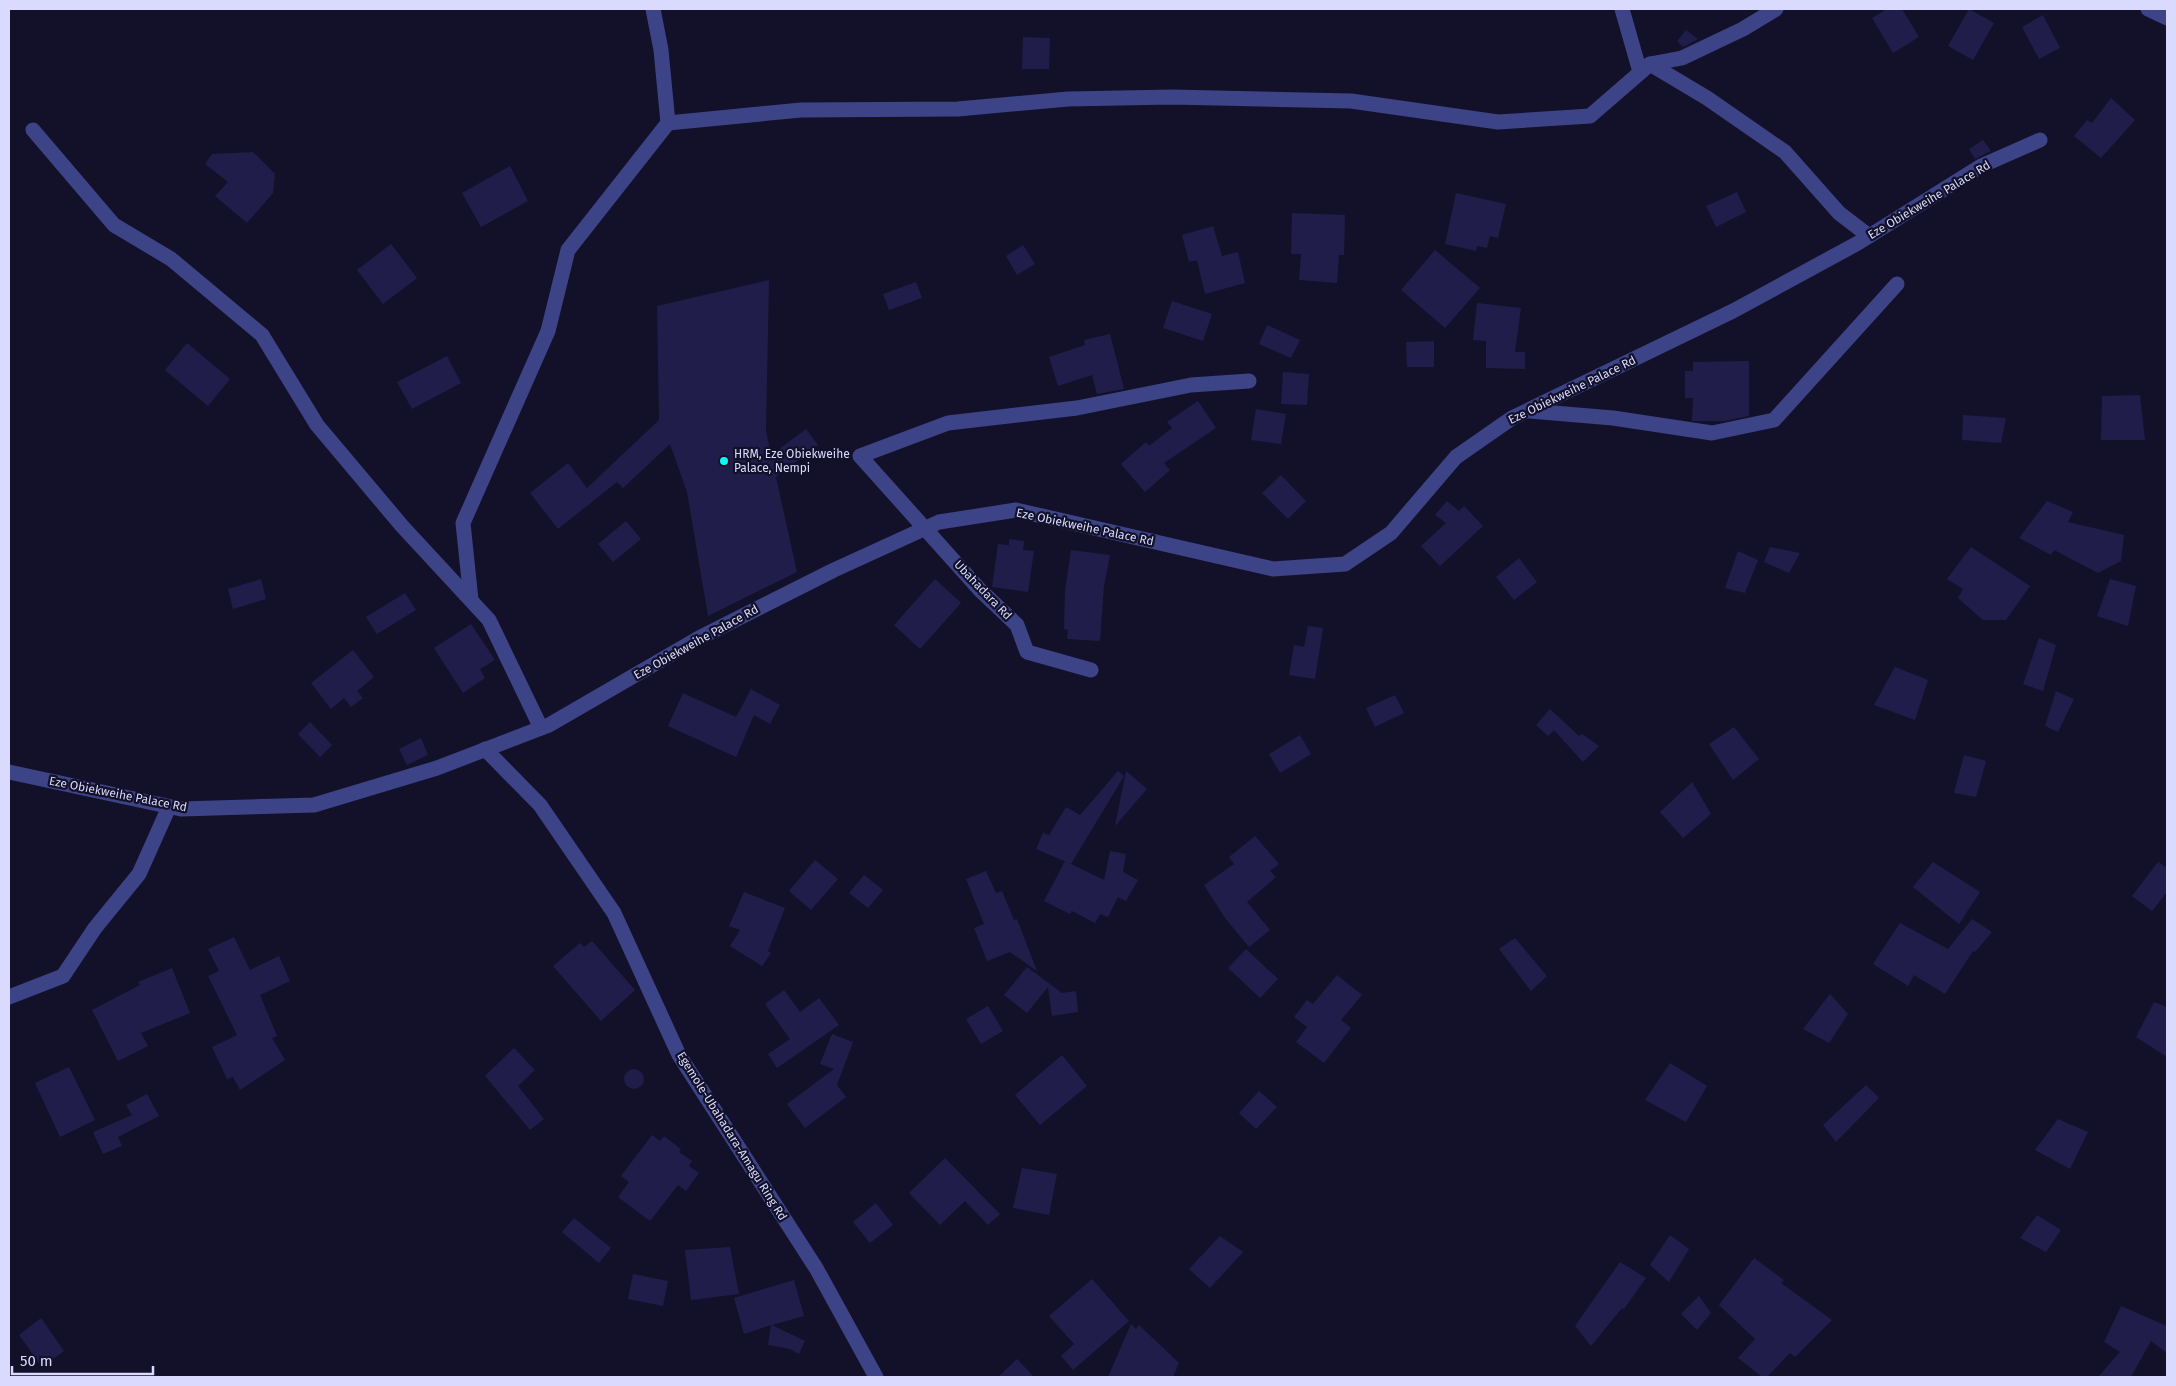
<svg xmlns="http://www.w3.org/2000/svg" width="2176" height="1386" font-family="'Fira Sans',sans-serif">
<rect width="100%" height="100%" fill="#121129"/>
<g fill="#211d4a">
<path d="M1887 9H1902L1919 37 1893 53 1872 18Z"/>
<path d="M1969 9 1994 23 1973 60 1948 46Z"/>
<path d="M2043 15 2060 48 2039 59 2022 27Z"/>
<path d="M1686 30 1698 39 1683 47 1677 41Z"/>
<path d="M1023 37 1050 38 1049 69H1022Z"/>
<path d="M2111 98 2135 120 2101 158 2074 136 2087 120 2092 123Z"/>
<path d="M1983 140 1991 151 1975 159 1969 149Z"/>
<path d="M253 152 275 174 273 193 247 223 215 196 228 182 205 164 212 154Z"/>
<path d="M510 166 528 201 481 227 462 193Z"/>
<path d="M1737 192 1746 212 1716 227 1706 206Z"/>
<path d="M1456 193 1506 204 1498 238 1490 236 1487 248 1477 246 1476 251 1445 244Z"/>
<path d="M1292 213 1345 215 1344 255H1339L1337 283 1299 280 1301 254H1291Z"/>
<path d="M1213 226 1222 256 1238 252 1245 283 1205 294 1197 260 1189 262 1182 235Z"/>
<path d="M391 244 417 278 383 304 357 270Z"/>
<path d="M1023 245 1035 264 1017 275 1006 256Z"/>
<path d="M1435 250 1480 288 1445 328 1401 290Z"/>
<path d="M769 280 766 431 771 455 806 429 818 445 776 477 797 572 708 616 687 492 670 444 623 488 617 482 558 529 530 493 568 463 587 488 659 420 657 306Z"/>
<path d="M916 282 922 298 889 310 883 294Z"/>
<path d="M1172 301 1212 314 1203 341 1163 328Z"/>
<path d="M1477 303 1521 308 1515 352H1525V369L1486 368V341L1473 340Z"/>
<path d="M1267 325 1300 340 1291 358 1259 344Z"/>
<path d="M1110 334 1124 389 1097 394 1092 375 1058 386 1049 357 1085 345 1084 340Z"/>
<path d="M1434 341V367H1407L1406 342Z"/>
<path d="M187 343 230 379 208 406 165 370Z"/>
<path d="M447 356 461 383 412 409 397 382Z"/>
<path d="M1749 361V416L1725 421H1692L1693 398H1685V371H1693V362Z"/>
<path d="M1283 372 1309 374 1307 405 1281 404Z"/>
<path d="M2140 395 2145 440H2101L2102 396Z"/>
<path d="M1198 401 1216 428 1164 463 1170 470 1145 492 1121 464 1146 442 1149 446 1172 428 1167 422Z"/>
<path d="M1256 409 1286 414 1281 444 1251 440Z"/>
<path d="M1963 415 2006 418 2001 443 1962 440Z"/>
<path d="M1281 475 1306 501 1288 519 1262 493Z"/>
<path d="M1447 501 1459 511 1464 506 1483 526 1440 566 1421 546 1446 523 1435 515Z"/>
<path d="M2047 501 2073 512 2068 522 2124 535 2121 561 2098 573 2054 550 2051 555 2019 538Z"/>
<path d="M626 521 641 539 613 562 598 544Z"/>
<path d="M1009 539 1024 541 1023 550 1034 551 1028 592 992 587 998 544 1009 545Z"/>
<path d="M1770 547 1800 553 1789 573 1764 562Z"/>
<path d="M1971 547 2030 586 2006 620H1983L1958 598 1963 589 1947 579Z"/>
<path d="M1071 550 1110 555 1104 586 1100 641 1067 639 1068 630 1064 629 1065 591Z"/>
<path d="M1738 551 1758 560 1745 593 1725 588Z"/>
<path d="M1519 558 1537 582 1514 600 1496 577Z"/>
<path d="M261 579 266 599 233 609 228 589Z"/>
<path d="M935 579 961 603 920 649 894 625Z"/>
<path d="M2110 579 2136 586 2128 626 2097 616Z"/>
<path d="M405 593 416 610 377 634 366 617Z"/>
<path d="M471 624 495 660 480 669 485 678 463 693 434 648Z"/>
<path d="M1308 626 1323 628 1315 679 1289 675 1294 645 1304 647Z"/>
<path d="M2039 638 2056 645 2043 691 2023 684Z"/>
<path d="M353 650 374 677 357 691 363 698 351 707 344 698 331 709 311 683Z"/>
<path d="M1895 667 1928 680 1915 720 1874 705Z"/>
<path d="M751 689 780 705 770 724 754 715 736 757 668 726 683 693 736 717Z"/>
<path d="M2056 691 2074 699 2058 732 2045 726Z"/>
<path d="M1395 695 1404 713 1375 727 1366 708Z"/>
<path d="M1550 709 1579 736 1582 734 1599 746 1583 762 1554 730 1548 736 1536 725Z"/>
<path d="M310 722 332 745 320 757 298 734Z"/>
<path d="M1734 727 1759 759 1733 780 1709 744Z"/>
<path d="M1300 735 1311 754 1280 773 1269 754Z"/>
<path d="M421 738 428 755 407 765 399 749Z"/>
<path d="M1964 755 1986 761 1976 797 1954 793Z"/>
<path d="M1118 771 1124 776 1071 864 1036 849 1043 833 1049 835 1066 807 1080 815Z"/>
<path d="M1126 771 1147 789 1115 826Z"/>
<path d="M1692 782 1711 814 1683 838 1660 812Z"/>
<path d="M1255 836 1279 864 1270 871 1276 877 1247 902 1270 930 1249 947 1225 918 1204 885 1234 864 1229 857Z"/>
<path d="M1110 851 1126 854 1123 872 1138 880 1126 901 1118 897 1108 917 1100 914 1095 923 1072 911 1070 914 1044 901 1065 861 1104 880Z"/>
<path d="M815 860 838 879 811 910 789 891Z"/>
<path d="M1933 862 1980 892 1959 924 1913 887Z"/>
<path d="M2158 862 2167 868V892L2152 911 2132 896Z"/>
<path d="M986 871 996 893 1002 891 1014 920 1017 919 1037 971 1010 952 987 961 974 928 984 924 966 879Z"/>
<path d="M864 875 883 890 868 908 849 893Z"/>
<path d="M744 892 785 908 768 951 771 953 762 966 730 946 740 930 729 926Z"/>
<path d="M1972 919 1992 932 1975 952 1973 951 1945 994 1914 975 1908 986 1873 964 1900 923 1948 949Z"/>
<path d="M234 937 250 970 279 956 290 981 260 995 277 1036 272 1038 285 1060 240 1090 233 1077 227 1079 212 1047 237 1035 208 976 219 971 208 949Z"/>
<path d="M1515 938 1547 976 1531 991 1499 949Z"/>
<path d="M592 941 635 990 601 1021 553 966 580 943 584 947Z"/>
<path d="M1246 949 1278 979 1260 998 1228 968Z"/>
<path d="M1027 967 1062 993 1076 991 1078 1012 1052 1016 1048 987 1027 1013 1004 995Z"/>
<path d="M172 968 190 1013 141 1033 148 1046 118 1061 92 1010 140 985 138 982Z"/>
<path d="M1337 975 1362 995 1341 1020 1351 1028 1324 1063 1296 1042 1307 1027 1294 1017 1307 1000 1313 1004Z"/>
<path d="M784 990 800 1012 819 998 839 1025 777 1068 768 1054 790 1039 765 1004Z"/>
<path d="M1830 994 1848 1014 1829 1043 1803 1029Z"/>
<path d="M2154 1002 2167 1007V1057L2136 1037Z"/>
<path d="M988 1006 1003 1031 981 1044 966 1019Z"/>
<path d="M832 1034 853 1042 837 1085 846 1097 805 1128 787 1104 834 1069 820 1064Z"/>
<path d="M514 1048 535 1070 518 1086 544 1119 530 1130 485 1076Z"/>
<path d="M1062 1055 1087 1086 1040 1125 1015 1095Z"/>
<path d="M1670 1063 1707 1086 1686 1122 1645 1100Z"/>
<path d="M69 1067 95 1120 60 1137 35 1083Z"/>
<circle cx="634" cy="1079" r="10"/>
<path d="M1866 1085 1879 1098 1836 1142 1823 1125Z"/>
<path d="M1259 1091 1277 1107 1256 1129 1239 1113Z"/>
<path d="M147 1094 159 1116 118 1137 122 1146 103 1154 93 1132 132 1115 126 1105Z"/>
<path d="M2058 1119 2088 1132 2070 1169 2035 1150Z"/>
<path d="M652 1135 660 1141 664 1136 681 1149 679 1152 692 1161 689 1166 699 1173 686 1191 678 1185 650 1221 618 1197 629 1182 621 1176Z"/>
<path d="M945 1158 1000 1214 988 1225 965 1201 940 1225 909 1193Z"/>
<path d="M1022 1168 1057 1174 1049 1215 1013 1208Z"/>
<path d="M876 1203 893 1225 870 1243 853 1222Z"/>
<path d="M2037 1215 2061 1230 2046 1252 2020 1238Z"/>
<path d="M574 1218 611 1248 599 1263 562 1232Z"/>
<path d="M1670 1235 1689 1249 1669 1282 1650 1265Z"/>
<path d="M1220 1236 1243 1252 1210 1288 1189 1269Z"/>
<path d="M730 1247 739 1294 691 1300 685 1250Z"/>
<path d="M1754 1258 1784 1280 1781 1283 1832 1320 1795 1357 1790 1353 1767 1377H1762L1738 1358 1755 1339 1719 1305Z"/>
<path d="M1620 1262 1646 1278 1624 1309 1622 1308 1591 1346 1575 1326Z"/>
<path d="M633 1274 668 1281 663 1306 628 1299Z"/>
<path d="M1092 1279 1129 1321 1073 1370 1061 1356 1074 1344 1049 1316Z"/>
<path d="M794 1280 804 1316 772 1325 805 1341 799 1354 790 1349 768 1345 771 1325 744 1334 734 1298Z"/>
<path d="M1699 1296 1711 1313 1697 1330 1681 1314Z"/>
<path d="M2121 1306 2167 1326V1353L2151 1341 2131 1377H2098L2120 1352 2104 1342Z"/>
<path d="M41 1318 64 1351 42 1367 19 1335Z"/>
<path d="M1131 1324 1136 1329 1139 1325 1179 1363 1173 1377H1108Z"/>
<path d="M1017 1359 1034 1377H998Z"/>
</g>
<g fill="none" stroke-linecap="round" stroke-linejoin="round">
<g stroke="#3d4387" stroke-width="15">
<path d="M653 9 661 50 668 123"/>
<path d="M1622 9 1640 72"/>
<path d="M2148 9 2167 18"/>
<path d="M1650 64 1707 98 1785 152 1839 213 1869 236"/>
<path d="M33 130 114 225 171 259 262 335 317 425 402 526 489 620 541 728"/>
<path d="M1530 411 1613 418 1712 433 1774 420 1897 284"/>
<path d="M471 600 463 523 548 331 568 250 668 123 801 110 958 109 1068 99 1172 97 1351 101 1498 122 1590 116 1650 64 1682 58 1743 29 1776 9"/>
<path d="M1091 670 1027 652 1017 625 980 590 860 456 948 423 1077 408 1191 385 1249 381"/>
<path d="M485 749 540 805 614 913 679 1055 816 1268 876 1377"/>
<path d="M9 772 181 809 314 805 437 768 549 725 699 638 834 570 939 522 1016 510 1273 569 1345 564 1391 533 1456 457 1512 418 1733 311 1858 243 1981 166 2040 140"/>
<path d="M9 997 63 976 95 928 139 874 169 807"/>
</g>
</g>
<circle fill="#0afaf6" stroke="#121129" stroke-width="2" cx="724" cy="461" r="5"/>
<g text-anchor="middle" stroke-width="4.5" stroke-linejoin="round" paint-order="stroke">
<g font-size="12" fill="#dadafe" stroke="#121129">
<text transform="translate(1929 200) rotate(-31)" y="4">Eze Obiekweihe Palace Rd</text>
<text transform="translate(1572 390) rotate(-26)" y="4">Eze Obiekweihe Palace Rd</text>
<text transform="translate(1085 527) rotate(12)" y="4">Eze Obiekweihe Palace Rd</text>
<text transform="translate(983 590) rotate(46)" y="4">Ubahadara Rd</text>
<text transform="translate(696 642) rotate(-29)" y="4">Eze Obiekweihe Palace Rd</text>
<text transform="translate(118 794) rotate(11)" y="4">Eze Obiekweihe Palace Rd</text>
<text transform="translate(732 1136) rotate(58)" y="4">Egemole-Ubahadara-Amagu Ring Rd</text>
</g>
<g font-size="12" fill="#dadafe" stroke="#121129" text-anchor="start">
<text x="734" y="458">HRM, Eze Obiekweihe<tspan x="734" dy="14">Palace, Nempi</tspan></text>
</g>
</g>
<rect width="2176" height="1386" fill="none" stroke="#dadafe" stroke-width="20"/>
<path d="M12 1366v8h141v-8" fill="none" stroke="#dadafe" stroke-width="2.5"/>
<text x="20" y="1366" font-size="15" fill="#dadafe" stroke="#121129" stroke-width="4" paint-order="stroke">50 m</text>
</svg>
